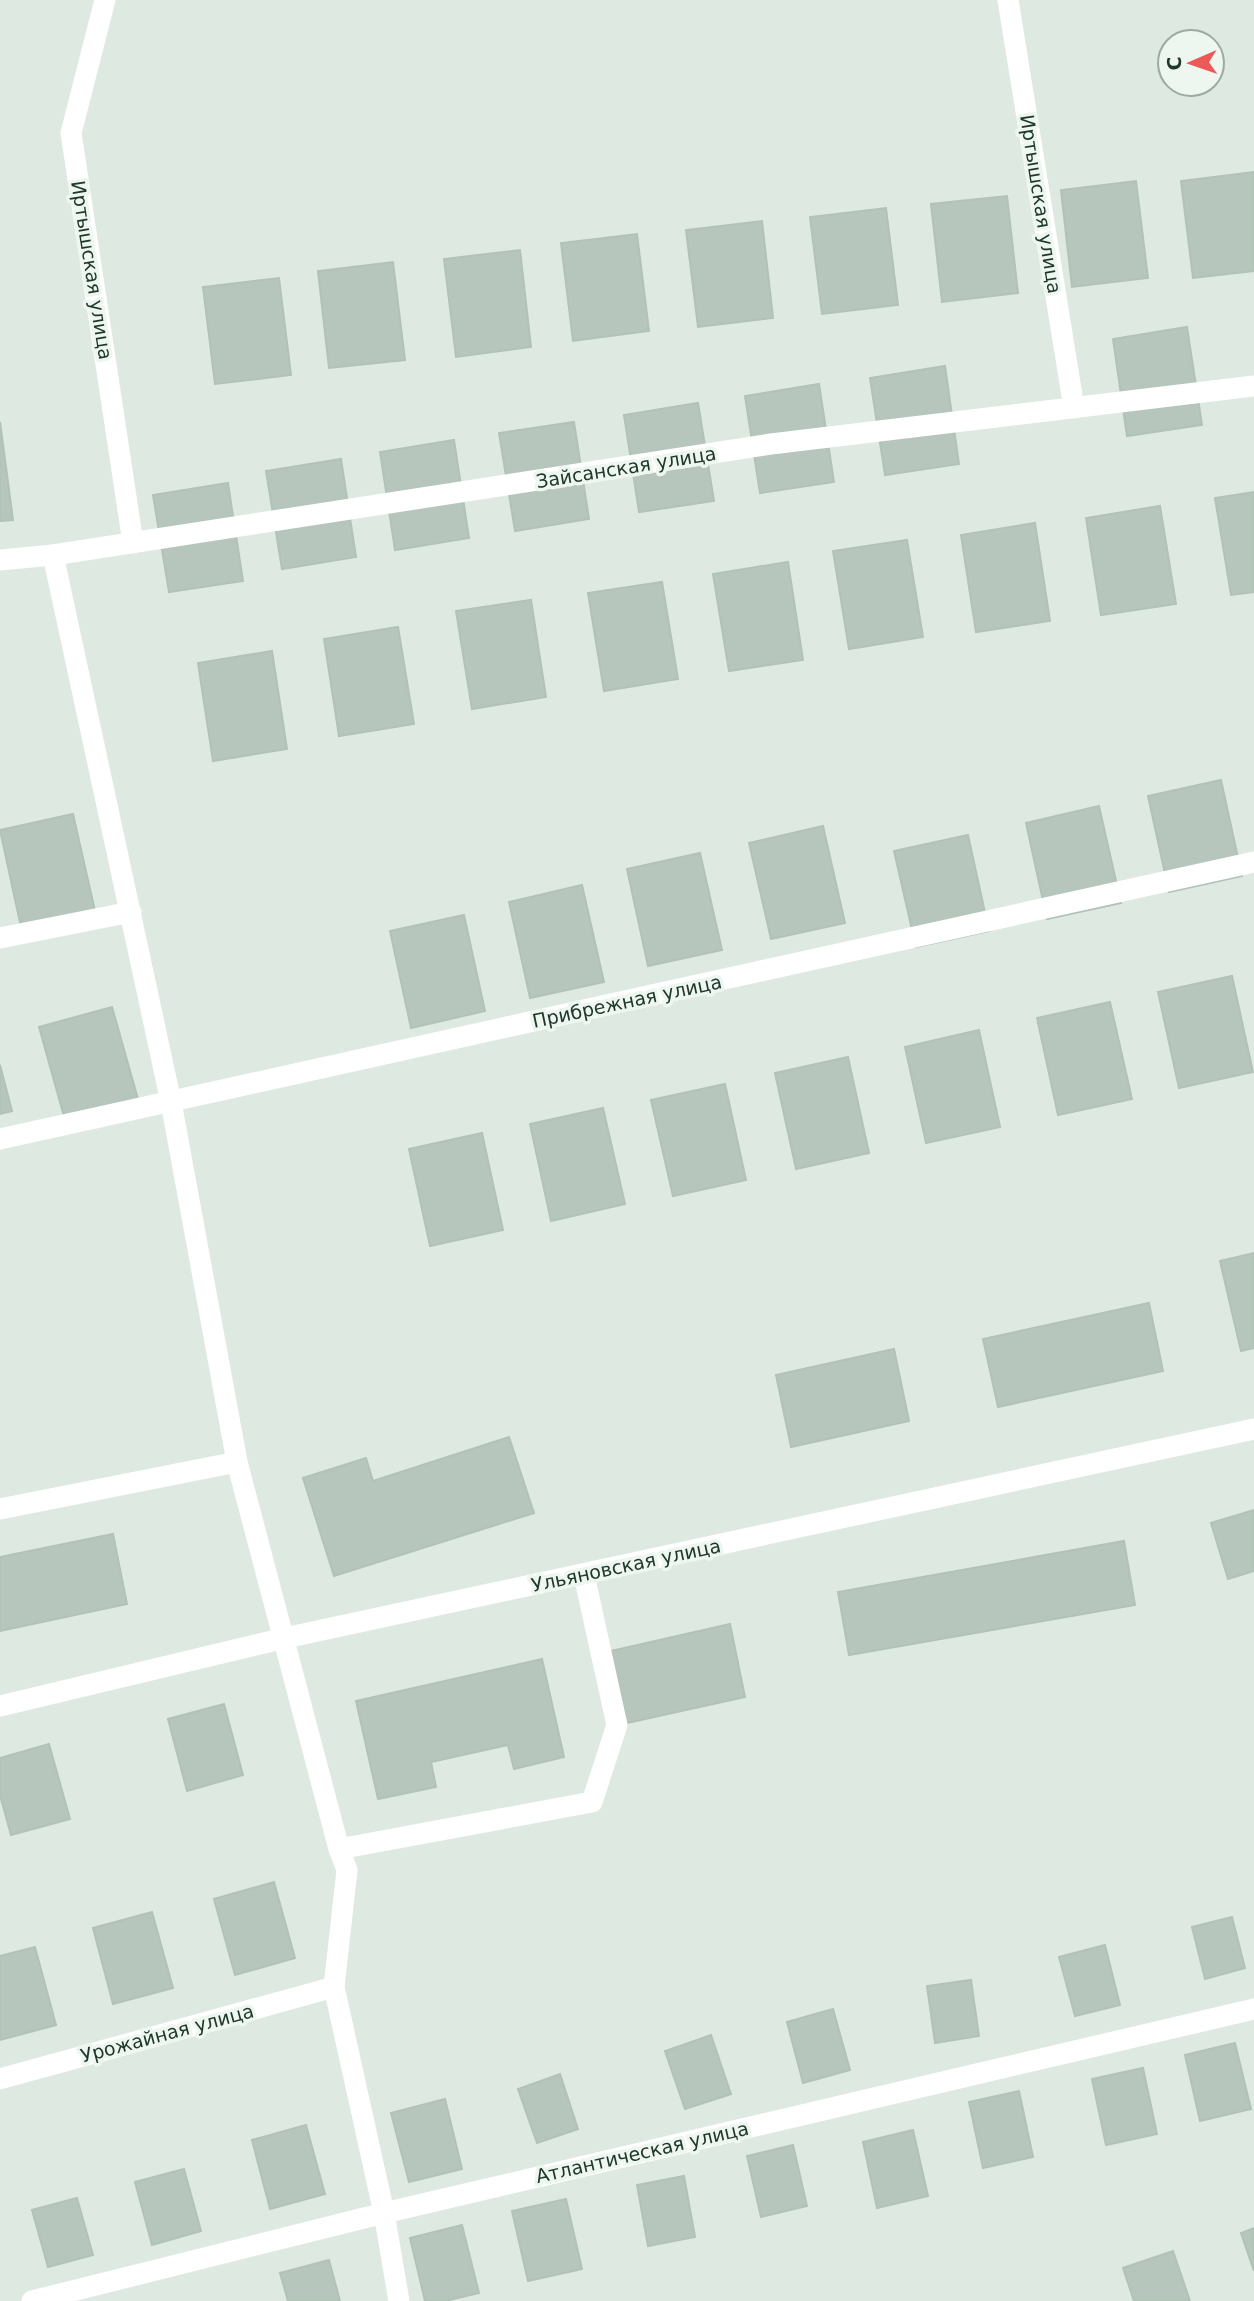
<svg xmlns="http://www.w3.org/2000/svg" width="1254" height="2301" font-family="'DejaVu Sans',sans-serif">
<rect width="100%" height="100%" fill="#dee9e1"/>
<g fill="#b6c6bc" stroke="#b1c2b7" stroke-width="2">
<path d="M1254 172V271L1193 278 1181 181Z"/>
<path d="M1136 181 1148 278 1072 287 1061 190Z"/>
<path d="M1007 196 1018 293 942 302 931 204Z"/>
<path d="M886 208 898 305 822 314 810 217Z"/>
<path d="M762 221 773 318 698 327 686 230Z"/>
<path d="M637 234 649 331 573 341 561 243Z"/>
<path d="M520 250 531 347 456 357 444 259Z"/>
<path d="M393 262 405 360 329 368 318 271Z"/>
<path d="M279 278 291 375 215 384 203 287Z"/>
<path d="M1187 327 1202 425 1127 436 1113 339Z"/>
<path d="M945 366 959 464 885 475 870 378Z"/>
<path d="M819 384 834 482 760 493 745 396Z"/>
<path d="M698 403 714 501 639 512 624 415Z"/>
<path d="M0 422 13 520 0 521Z"/>
<path d="M574 422 589 519 515 531 499 433Z"/>
<path d="M454 440 469 538 395 550 380 452Z"/>
<path d="M341 459 356 557 282 569 266 471Z"/>
<path d="M228 483 243 581 169 592 153 495Z"/>
<path d="M1254 492V592L1231 595 1215 498Z"/>
<path d="M1160 506 1176 604 1101 615 1086 518Z"/>
<path d="M1035 523 1050 621 976 632 961 535Z"/>
<path d="M907 540 923 637 849 649 833 551Z"/>
<path d="M788 562 803 660 729 671 713 574Z"/>
<path d="M662 582 678 679 604 691 588 593Z"/>
<path d="M531 600 546 697 472 709 456 611Z"/>
<path d="M398 627 414 724 339 736 324 639Z"/>
<path d="M272 651 287 749 213 761 198 663Z"/>
<path d="M1221 780 1242 876 1169 892 1148 796Z"/>
<path d="M1099 806 1121 903 1047 919 1026 823Z"/>
<path d="M73 814 95 911 21 927 0 830Z"/>
<path d="M823 826 845 923 771 939 749 843Z"/>
<path d="M968 835 989 931 916 947 894 851Z"/>
<path d="M700 853 722 950 648 966 627 869Z"/>
<path d="M582 885 604 982 530 998 509 902Z"/>
<path d="M464 915 485 1011 411 1028 390 931Z"/>
<path d="M1232 976 1253 1072 1179 1088 1158 992Z"/>
<path d="M1110 1002 1132 1099 1058 1115 1037 1018Z"/>
<path d="M112 1007 138 1099 65 1120 39 1027Z"/>
<path d="M979 1030 1000 1127 926 1143 905 1047Z"/>
<path d="M848 1057 869 1153 796 1169 775 1073Z"/>
<path d="M0 1065 12 1111 0 1114Z"/>
<path d="M725 1084 746 1180 673 1196 651 1100Z"/>
<path d="M603 1108 625 1204 551 1221 530 1124Z"/>
<path d="M482 1133 503 1230 430 1246 409 1149Z"/>
<path d="M1254 1253V1348L1241 1351 1220 1261Z"/>
<path d="M1149 1303 1163 1371 998 1407 983 1339Z"/>
<path d="M894 1349 909 1421 791 1447 776 1375Z"/>
<path d="M509 1437 534 1513 334 1576 303 1478 366 1458 373 1481Z"/>
<path d="M1254 1510V1571L1228 1579 1211 1523Z"/>
<path d="M113 1534 127 1604 0 1631V1557Z"/>
<path d="M1124 1541 1135 1605 849 1655 838 1592Z"/>
<path d="M730 1624 745 1697 627 1723 611 1651Z"/>
<path d="M542 1659 564 1757 514 1769 508 1745 431 1762 436 1787 378 1799 356 1701Z"/>
<path d="M224 1704 243 1775 187 1791 168 1719Z"/>
<path d="M49 1744 70 1819 11 1835 0 1795V1758Z"/>
<path d="M274 1882 295 1958 235 1975 214 1899Z"/>
<path d="M152 1912 173 1988 113 2004 93 1928Z"/>
<path d="M1232 1917 1245 1968 1205 1979 1192 1927Z"/>
<path d="M1105 1945 1120 2005 1075 2016 1059 1957Z"/>
<path d="M35 1947 56 2025 0 2040V1956Z"/>
<path d="M971 1980 979 2036 935 2043 927 1986Z"/>
<path d="M833 2009 850 2070 803 2083 787 2022Z"/>
<path d="M711 2035 731 2094 685 2109 665 2051Z"/>
<path d="M1235 2043 1251 2109 1200 2121 1185 2055Z"/>
<path d="M1143 2068 1157 2134 1106 2145 1092 2079Z"/>
<path d="M560 2074 578 2129 537 2143 518 2089Z"/>
<path d="M1019 2091 1033 2157 983 2168 969 2102Z"/>
<path d="M445 2099 462 2169 409 2182 391 2113Z"/>
<path d="M306 2125 325 2194 270 2209 252 2140Z"/>
<path d="M913 2130 928 2196 877 2208 863 2142Z"/>
<path d="M793 2145 807 2206 761 2217 747 2156Z"/>
<path d="M184 2169 201 2231 152 2245 135 2182Z"/>
<path d="M684 2176 695 2237 648 2246 637 2185Z"/>
<path d="M77 2198 93 2255 48 2267 32 2210Z"/>
<path d="M566 2199 582 2269 528 2281 512 2211Z"/>
<path d="M462 2225 479 2293 445 2301H425L410 2238Z"/>
<path d="M1254 2228V2271L1241 2233Z"/>
<path d="M1173 2251 1190 2301H1134L1123 2268Z"/>
<path d="M329 2260 340 2301H288L280 2273Z"/>
</g>
<g fill="none" stroke-linecap="round" stroke-linejoin="round">
<g stroke="#fff" stroke-width="21">
<path d="M105 0 71 133 133 543"/>
<path d="M1008 0 1074 408"/>
<path d="M53 555 171 1102 237 1462 339 1849 347 1870 334 1987 384 2213 399 2301"/>
<path d="M0 560 53 555 771 444 1254 386"/>
<path d="M0 938 131 912"/>
<path d="M0 1139 1254 862"/>
<path d="M0 1509 237 1462"/>
<path d="M0 1706 285 1638 1254 1429"/>
<path d="M339 1849 592 1802 617 1725 584 1575"/>
<path d="M0 2079 334 1987"/>
<path d="M32 2301 384 2213 1254 2009"/>
</g>
</g>
<g text-anchor="middle" stroke-width="7" stroke-linejoin="round" paint-order="stroke">
<g font-size="19" fill="#20382b" stroke="#eef6f0">
<text transform="translate(1041 204) rotate(81)" y="7">Иртышская улица</text>
<text transform="translate(92 270) rotate(81)" y="7">Иртышская улица</text>
<text transform="translate(626 467) rotate(-9)" y="7">Зайсанская улица</text>
<text transform="translate(627 1001) rotate(-12)" y="7">Прибрежная улица</text>
<text transform="translate(626 1565) rotate(-12)" y="7">Ульяновская улица</text>
<text transform="translate(167 2033) rotate(-15)" y="7">Урожайная улица</text>
<text transform="translate(642 2152) rotate(-13)" y="7">Атлантическая улица</text>
</g>
</g>
<g transform="translate(1191 63) rotate(268)"><circle r="33" fill="#eef6f0" stroke="#9caaa1" stroke-width="2"/>
<path d="M0-5L12 26L0 18L-12 26Z" fill="#ed5859"/>
<text y="-10" font-size="19" font-weight="bold" text-anchor="middle" fill="#20382b">С</text>
</g>
</svg>
